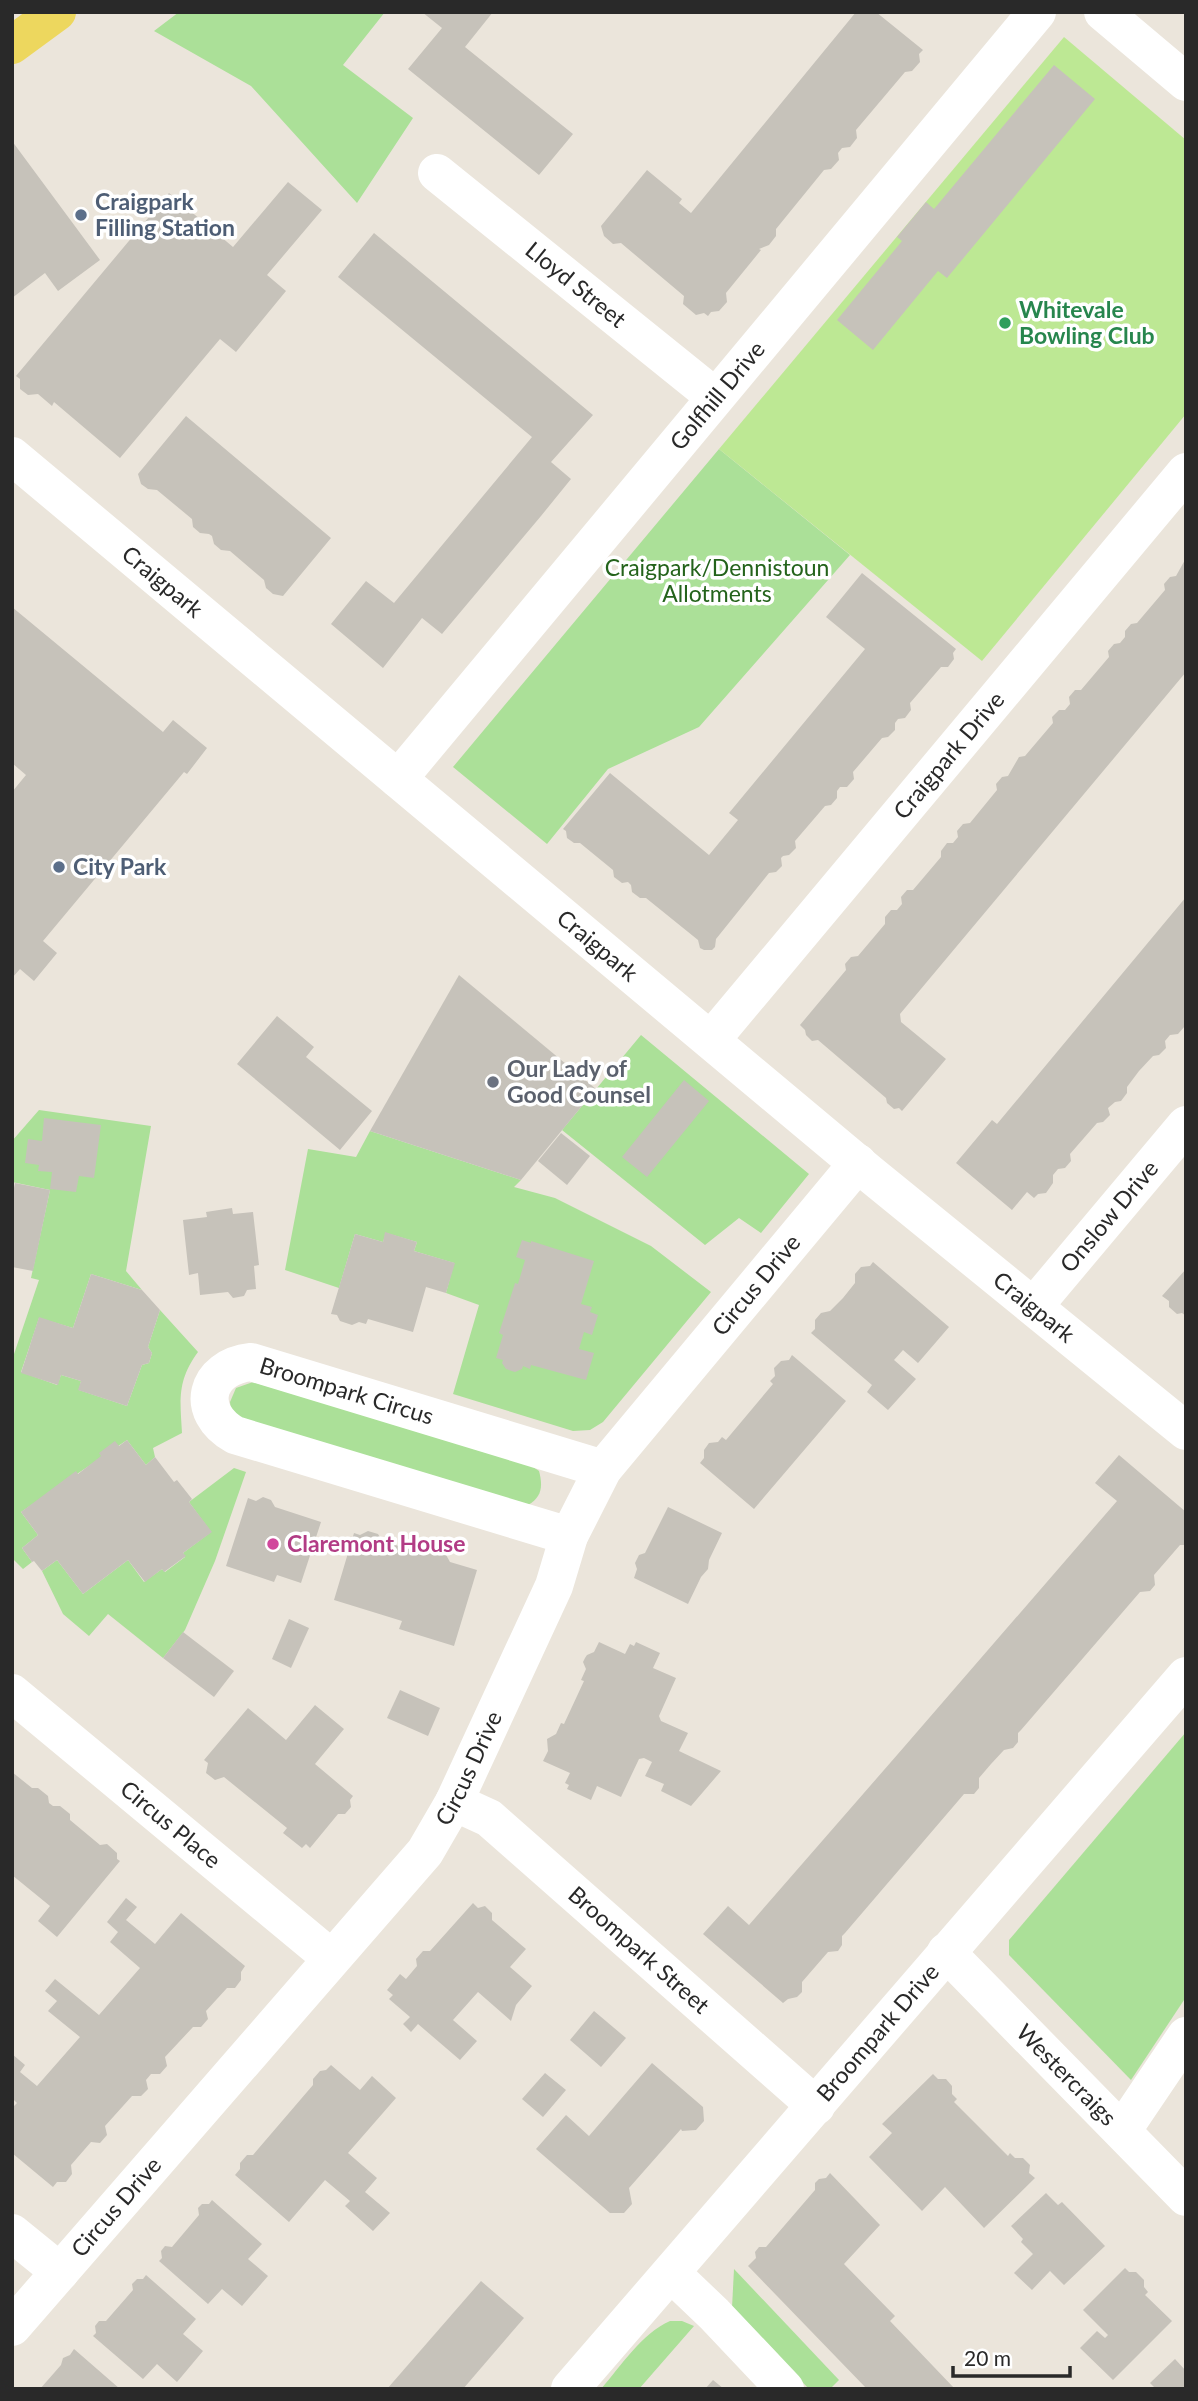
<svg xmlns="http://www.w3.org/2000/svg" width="1198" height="2401" font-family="Lato,sans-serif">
<rect width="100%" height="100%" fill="#ebe5db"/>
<g fill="#abe098">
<path d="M179 12H385L343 65 413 118 357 203 251 86 154 31Z"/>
<path d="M719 449 850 555 699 727 608 769 547 844 453 767Z"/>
<path d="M641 1035 809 1174 761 1233 739 1218 705 1245 562 1130Z"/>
<path d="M39 1110 151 1126 126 1271 142 1290 91 1274 73 1328 39 1318 21 1372 57 1385 61 1375 81 1381 79 1390 127 1406 142 1365 149 1363 152 1353 148 1347 160 1310 198 1352C177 1381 180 1399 182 1433L153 1448 155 1457 146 1465 127 1440 21 1512 38 1535 22 1548 32 1562 23 1569 12 1558V1360L39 1280 31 1278 50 1190 12 1182V1141Z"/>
<path d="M370 1131 521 1180 514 1187 555 1198 651 1246 711 1292 603 1422 590 1430 573 1431 453 1394 479 1305 446 1293 454 1263 414 1251 417 1242 386 1233 383 1242 355 1234 339 1288 285 1270 308 1149 356 1157Z"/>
<path d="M253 1382 529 1464 539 1471C543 1486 542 1497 528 1505L247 1425 231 1412 230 1402 236 1388Z"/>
<path d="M234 1468 246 1472 215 1561 185 1630 163 1658 108 1614 89 1636 63 1614 42 1571 57 1560 83 1594 128 1560 144 1582 162 1569 165 1572 185 1557 183 1553 211 1532 189 1502Z"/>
<path d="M1186 1732V1997L1131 2080 1009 1955V1940Z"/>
<path d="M734 2269 839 2380 830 2389H809L732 2308Z"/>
<path d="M670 2321H682L694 2326 639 2389H601C621 2366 642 2333 670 2321Z"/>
</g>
<path fill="#bde894" d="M1064 37 1186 140V414L982 661 719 449Z"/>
<g fill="#c6c2ba">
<path d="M422 12H493L465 47 573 134 539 175 408 69 442 28Z"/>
<path d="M856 12H876L923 50 919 54 920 62 912 71 905 72 856 130 857 138 850 147 842 148 838 153 839 160 831 169 824 170 776 229V236L769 245 759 249 761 250 726 293 727 302 719 311 711 312 708 316 704 313 696 315 683 304 684 296 621 243 613 244 604 236 601 226 647 170 682 199 679 203 691 213Z"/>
<path d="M1054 65 1095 99 947 278 938 271 873 350 837 320 902 241 897 237 926 202 934 209Z"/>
<path d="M12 141 100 260 58 291 45 273 12 298Z"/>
<path d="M288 182 322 210 267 275 286 291 236 352 220 339 120 458 54 402 52 406 38 394 28 395 20 389V379L16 376 169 193 233 247Z"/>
<path d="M374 233 593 415 551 462 571 479 541 516 442 634 422 618 383 668 331 624 366 581 394 603 532 437 338 277Z"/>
<path d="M186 416 331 538 283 596 273 594 266 588 264 580 230 551 221 550 214 544 212 536 209 534 200 533 193 527 192 519 157 490 148 489 141 484 138 474Z"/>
<path d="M1186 558V672L900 1014 901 1022 946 1059 902 1111 899 1108 894 1109 887 1103 886 1098 818 1040 812 1041 806 1035 805 1030 800 1025 846 970 845 964 851 957 858 956 885 924V917L891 910H897L902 904 901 897 907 890H913L941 857V851L947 843H953L958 837 957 831 963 824 970 823 997 790 996 784 1002 777 1008 776 1019 757 1025 756 1053 723 1052 717 1059 710H1065L1070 704 1069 697 1075 690H1081L1109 657 1108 651 1114 644 1120 643 1125 637V631L1131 624 1137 623 1165 590 1164 584 1170 577 1176 576Z"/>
<path d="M862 573 956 649 953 653 954 659 948 667H941L910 703 911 710 905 718 898 719 895 723V730L888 737 882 738 853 772 854 779 847 787H840L837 791V798L831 805 825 806 795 841 796 848 789 855 783 856 781 858 782 866 776 872 769 873 716 939 715 947 712 950H704L700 948 698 940 646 898H640L632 892 631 885 628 882 622 883 614 877 613 870 580 843H574L567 838 566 831 563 829 610 773 709 855 738 820 729 813 865 649 826 617Z"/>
<path d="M12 607 163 732 173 720 207 748 187 774 184 772 43 941 57 953 34 981 20 969 12 978V792L26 775 12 763Z"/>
<path d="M1186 897 1185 1026 1178 1034 1170 1035 1165 1041 1166 1048 1159 1055 1153 1056 1139 1071 1127 1087V1093L1121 1101 1115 1102 1108 1108 1110 1115 1103 1122 1097 1123 1070 1154 1071 1161 1065 1168 1058 1169 1053 1175V1183L1046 1193 1038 1194 1034 1198 1027 1192 1012 1210 956 1163 992 1120 997 1124Z"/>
<path d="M459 975 596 1089 521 1180 370 1131Z"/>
<path d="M277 1016 314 1047 306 1057 372 1111 340 1150 237 1064Z"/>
<path d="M684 1080 709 1101 647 1177 622 1157Z"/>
<path d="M44 1118 101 1125 94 1178 79 1176 76 1192 50 1189 52 1172 38 1171 39 1165 25 1163 28 1139 42 1141Z"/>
<path d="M561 1133 590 1156 567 1185 538 1161Z"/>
<path d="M15 1183 50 1190 33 1271 12 1267V1198Z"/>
<path d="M232 1208 233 1214 253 1212 259 1265 254 1266 256 1289 247 1290 244 1296 233 1298 228 1292 200 1295 198 1273 189 1275 183 1220 207 1217 206 1212Z"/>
<path d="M385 1232 417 1242 414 1251 455 1263 446 1293 426 1287 413 1332 368 1319 366 1324 359 1322 352 1325 340 1321 337 1315 331 1314 355 1234 383 1242Z"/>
<path d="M522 1240 531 1243V1241L594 1261 581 1304 592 1307 590 1312 598 1315 592 1335 584 1332 579 1349 594 1353 586 1380 531 1365 530 1369 523 1366 522 1369 515 1372 506 1369 502 1363 503 1360 496 1358 503 1335 499 1333 515 1283 518 1284 525 1260 516 1257Z"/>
<path d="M873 1262 949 1327 918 1363 903 1350 894 1360 916 1379 888 1410 867 1392 872 1385 811 1333 815 1329V1320L821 1313 830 1311 843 1298 855 1283V1274L861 1267 870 1266Z"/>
<path d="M1186 1269V1316L1182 1313 1177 1314 1169 1307V1301L1162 1296Z"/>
<path d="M91 1274 142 1290 160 1310 148 1347 152 1353 149 1363 142 1365 127 1406 78 1390 81 1381 61 1375 58 1385 21 1373 39 1317 73 1328Z"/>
<path d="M792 1355 846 1401 754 1509 700 1463 704 1458V1450L709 1443 718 1442 722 1437 726 1440 773 1384 770 1381 775 1376 774 1368 781 1361 789 1360Z"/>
<path d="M127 1440 146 1465 155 1457 174 1482 177 1480 192 1499 189 1502 212 1532 183 1553 186 1556 164 1572 162 1569 145 1582 128 1560 83 1594 57 1560 42 1571 34 1561 32 1562 22 1548 38 1535 21 1512 76 1471 78 1474 101 1456 99 1453 115 1441 119 1446Z"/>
<path d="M1119 1455 1186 1512V1545H1180L1154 1575 1155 1585 1150 1591 1140 1592 1021 1730 1018 1733V1742L1013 1748 1004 1750 991 1764 979 1778V1788L974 1794H964L845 1933 842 1936V1945L838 1951 828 1952 802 1982V1992L797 1997 788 1999 783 2003 703 1934 728 1906 749 1925 904 1747 1117 1501 1095 1483Z"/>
<path d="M263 1497 271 1500 275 1507 321 1522 301 1583 277 1575 274 1582 226 1566 248 1498 256 1501Z"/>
<path d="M668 1507 722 1533 709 1560 708 1569 701 1577 688 1604 634 1578 637 1569 635 1563 639 1555 645 1553Z"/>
<path d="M368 1531 378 1534 382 1541 425 1554 434 1550 445 1553 450 1562 477 1570 454 1646 399 1629 402 1621 334 1600 354 1533 360 1535Z"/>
<path d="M289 1619 309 1628 291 1668 272 1659Z"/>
<path d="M183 1632 234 1671 214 1697 163 1658Z"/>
<path d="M599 1642 625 1654 630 1644 634 1646 636 1642 660 1653 653 1668 676 1678 659 1716 661 1721 688 1733 679 1751 721 1771 691 1806 661 1791 664 1784 645 1776 652 1762 644 1758 639 1759 621 1797 597 1786 591 1800 567 1789 569 1785 565 1783 570 1773 543 1761 548 1751 547 1739 556 1734 561 1723 564 1724 584 1681 581 1680 586 1669 583 1662 585 1658 587 1655 594 1652Z"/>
<path d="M400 1690 440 1708 428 1736 387 1718Z"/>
<path d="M315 1705 344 1729 315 1764 353 1796 350 1800 351 1807 345 1814H338L310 1848 306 1844 302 1848 283 1833 287 1828 224 1777 215 1780 206 1773 208 1763 204 1760 248 1708 286 1740Z"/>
<path d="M12 1772 32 1788H38L48 1796 49 1803 53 1806H60L70 1814V1820L100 1845 107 1844 117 1853V1859L120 1861 57 1937 38 1921 50 1906 12 1875Z"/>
<path d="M126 1898 137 1907 126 1920 155 1944 181 1913 245 1966 241 1972V1980L235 1988H227L206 2011 208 2019 201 2027H193L165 2057 167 2066 160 2074H151L146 2080 148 2089 141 2096H132L105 2126 107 2135 100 2143 91 2142 71 2165 72 2174 66 2182H57L53 2187 12 2153V2108L17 2103 12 2098V2054L25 2065 20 2072 37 2086 80 2037 48 2011 57 2001 45 1991 55 1979 99 2015 140 1968 110 1942 118 1932 107 1922Z"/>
<path d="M473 1903 478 1908 485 1906 492 1913V1920L526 1949 510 1967 532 1986 516 2005 511 2021 478 1992 453 2020 477 2041 460 2060 418 2024 411 2032 403 2024 410 2017 389 1999 393 1995 387 1990 400 1974 406 1979 417 1966 416 1959 423 1951H430Z"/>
<path d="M594 2011 626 2038 601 2067 570 2040Z"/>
<path d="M652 2063 703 2107 704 2121 696 2130 682 2131 681 2129 629 2188 632 2204 624 2213H610L536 2149 566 2115 589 2136Z"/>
<path d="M331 2065 360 2090 372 2076 396 2098 348 2153 377 2178 365 2192 390 2213 373 2231 345 2206 350 2201 325 2180 289 2222 235 2175 240 2169V2163L247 2155H253L313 2085V2079L320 2071 326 2070Z"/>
<path d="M545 2073 566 2090 543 2117 522 2099Z"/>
<path d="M933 2074 938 2079H946L952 2086V2094L957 2099 954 2102 1008 2156 1010 2153 1015 2158H1023L1030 2165 1029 2173 1035 2178 984 2228 945 2187 922 2211 869 2157 892 2133 882 2124Z"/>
<path d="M830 2173 880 2225 844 2264 895 2316 890 2321 955 2389H867L748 2266 756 2258 755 2252 759 2247H766L815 2190V2183L819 2179 826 2178Z"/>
<path d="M1046 2193 1058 2205 1062 2202 1105 2246 1064 2285 1050 2271 1032 2290 1014 2273 1033 2254 1021 2242 1023 2239 1011 2226Z"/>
<path d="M212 2200 262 2244 248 2259 268 2276 242 2306 222 2289 208 2304 159 2261 162 2258 161 2251 165 2246 172 2247 199 2215 198 2208 202 2204H209Z"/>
<path d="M1125 2268 1129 2272H1136L1144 2280V2287L1148 2292 1145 2295 1172 2321 1113 2380 1080 2348 1097 2331 1105 2338 1108 2335 1083 2310Z"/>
<path d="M146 2275 196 2319 183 2334 203 2351 177 2382 157 2364 143 2379 93 2336 96 2333 95 2326 99 2321H106L133 2290 132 2284 137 2279H143Z"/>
<path d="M481 2281 524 2318 463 2389H387Z"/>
<path d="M74 2349 120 2389H40L61 2365 63 2358 70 2355Z"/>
<path d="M1175 2359 1186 2371V2389H1156L1150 2383Z"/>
<path d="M713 2380 724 2389H705Z"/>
</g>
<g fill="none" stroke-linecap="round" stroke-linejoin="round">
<g stroke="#fff" stroke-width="38">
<path d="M1103 12 1186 82"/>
<path id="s1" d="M437 173 715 397"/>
<path id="s2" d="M12 456 869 1173 1186 1431"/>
<path id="s3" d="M398 779 1037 12"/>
<path id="s4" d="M711 1040 1186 472"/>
<path id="s5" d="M1034 1306 1186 1125"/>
<path id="s6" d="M569 1536 235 1435C194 1412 205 1367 251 1362L603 1469"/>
<path id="s7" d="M12 1693 331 1958"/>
<path id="s8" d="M454 1802 489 1818 816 2106"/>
<path id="s9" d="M946 1952 1186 2197"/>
<path d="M1122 2131 1186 2036"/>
<path d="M12 2233 60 2272"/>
<path d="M671 2273 714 2314 785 2389"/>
<path id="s10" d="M12 2327 425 1852 454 1802 554 1586 569 1536 603 1469 858 1163"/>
<path id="s11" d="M570 2389 1186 1676"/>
</g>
<path stroke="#edd75e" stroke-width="38" d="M12 45 57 12"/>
</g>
<g fill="#5c6f8a" stroke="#fff" stroke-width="2.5">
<circle cx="81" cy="215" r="7"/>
<circle cx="59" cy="867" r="7"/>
</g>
<circle fill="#2e9e5b" stroke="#fff" stroke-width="2.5" cx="1005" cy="323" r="7"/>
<circle fill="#6b7280" stroke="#fff" stroke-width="2.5" cx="493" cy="1082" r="7"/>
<circle fill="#d1479c" stroke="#fff" stroke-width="2.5" cx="273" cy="1544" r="7"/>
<g text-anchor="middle" stroke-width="7" stroke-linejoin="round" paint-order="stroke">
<g font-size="23" font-weight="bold" fill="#4e5e75" stroke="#fff" text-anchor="start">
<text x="95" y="210">Craigpark<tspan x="95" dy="26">Filling Station</tspan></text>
<text x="73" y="875">City Park</text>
</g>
<g font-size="23" fill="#292929" stroke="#fff">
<text dy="8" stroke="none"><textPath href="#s1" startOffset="178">Lloyd Street</textPath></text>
<text dy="8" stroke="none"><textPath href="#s3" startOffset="499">Golfhill Drive</textPath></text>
<text dy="8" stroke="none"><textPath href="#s2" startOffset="196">Craigpark</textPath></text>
<text dy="8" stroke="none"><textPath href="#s4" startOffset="371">Craigpark Drive</textPath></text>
<text dy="8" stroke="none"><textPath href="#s2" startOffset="763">Craigpark</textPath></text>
<text dy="8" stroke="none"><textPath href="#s5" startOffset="117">Onslow Drive</textPath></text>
<text dy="8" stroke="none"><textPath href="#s10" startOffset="1292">Circus Drive</textPath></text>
<text dy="8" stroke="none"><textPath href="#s2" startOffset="1330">Craigpark</textPath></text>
<text dy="8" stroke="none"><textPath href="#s6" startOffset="556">Broompark Circus</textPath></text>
<text dy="8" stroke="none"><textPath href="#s10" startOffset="724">Circus Drive</textPath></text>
<text dy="8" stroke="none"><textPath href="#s7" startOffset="206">Circus Place</textPath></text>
<text dy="8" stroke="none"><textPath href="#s8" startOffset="238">Broompark Street</textPath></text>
<text dy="8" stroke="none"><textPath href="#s11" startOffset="471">Broompark Drive</textPath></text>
<text dy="8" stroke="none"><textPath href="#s9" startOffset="172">Westercraigs</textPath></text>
<text dy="8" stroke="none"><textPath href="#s10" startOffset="159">Circus Drive</textPath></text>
</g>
<g font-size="23" font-weight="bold" fill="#27864d" stroke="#fff" text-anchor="start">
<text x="1019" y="318">Whitevale<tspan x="1019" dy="26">Bowling Club</tspan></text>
</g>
<g font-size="23" fill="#24631b" stroke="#fff">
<text x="717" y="576">Craigpark/Dennistoun<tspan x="717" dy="26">Allotments</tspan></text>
</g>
<g font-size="23" font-weight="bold" fill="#5b616d" stroke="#fff" text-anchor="start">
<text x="507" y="1077">Our Lady of<tspan x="507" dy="26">Good Counsel</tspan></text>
</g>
<g font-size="23" font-weight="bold" fill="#b23c85" stroke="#fff" text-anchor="start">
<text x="287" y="1552">Claremont House</text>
</g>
</g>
<rect width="1198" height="2401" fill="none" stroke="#292929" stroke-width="28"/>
<path d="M953 2366v10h117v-10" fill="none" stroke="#292929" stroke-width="3.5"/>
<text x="964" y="2366" font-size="21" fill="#292929" stroke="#ffffff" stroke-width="5" paint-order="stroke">20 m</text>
</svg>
